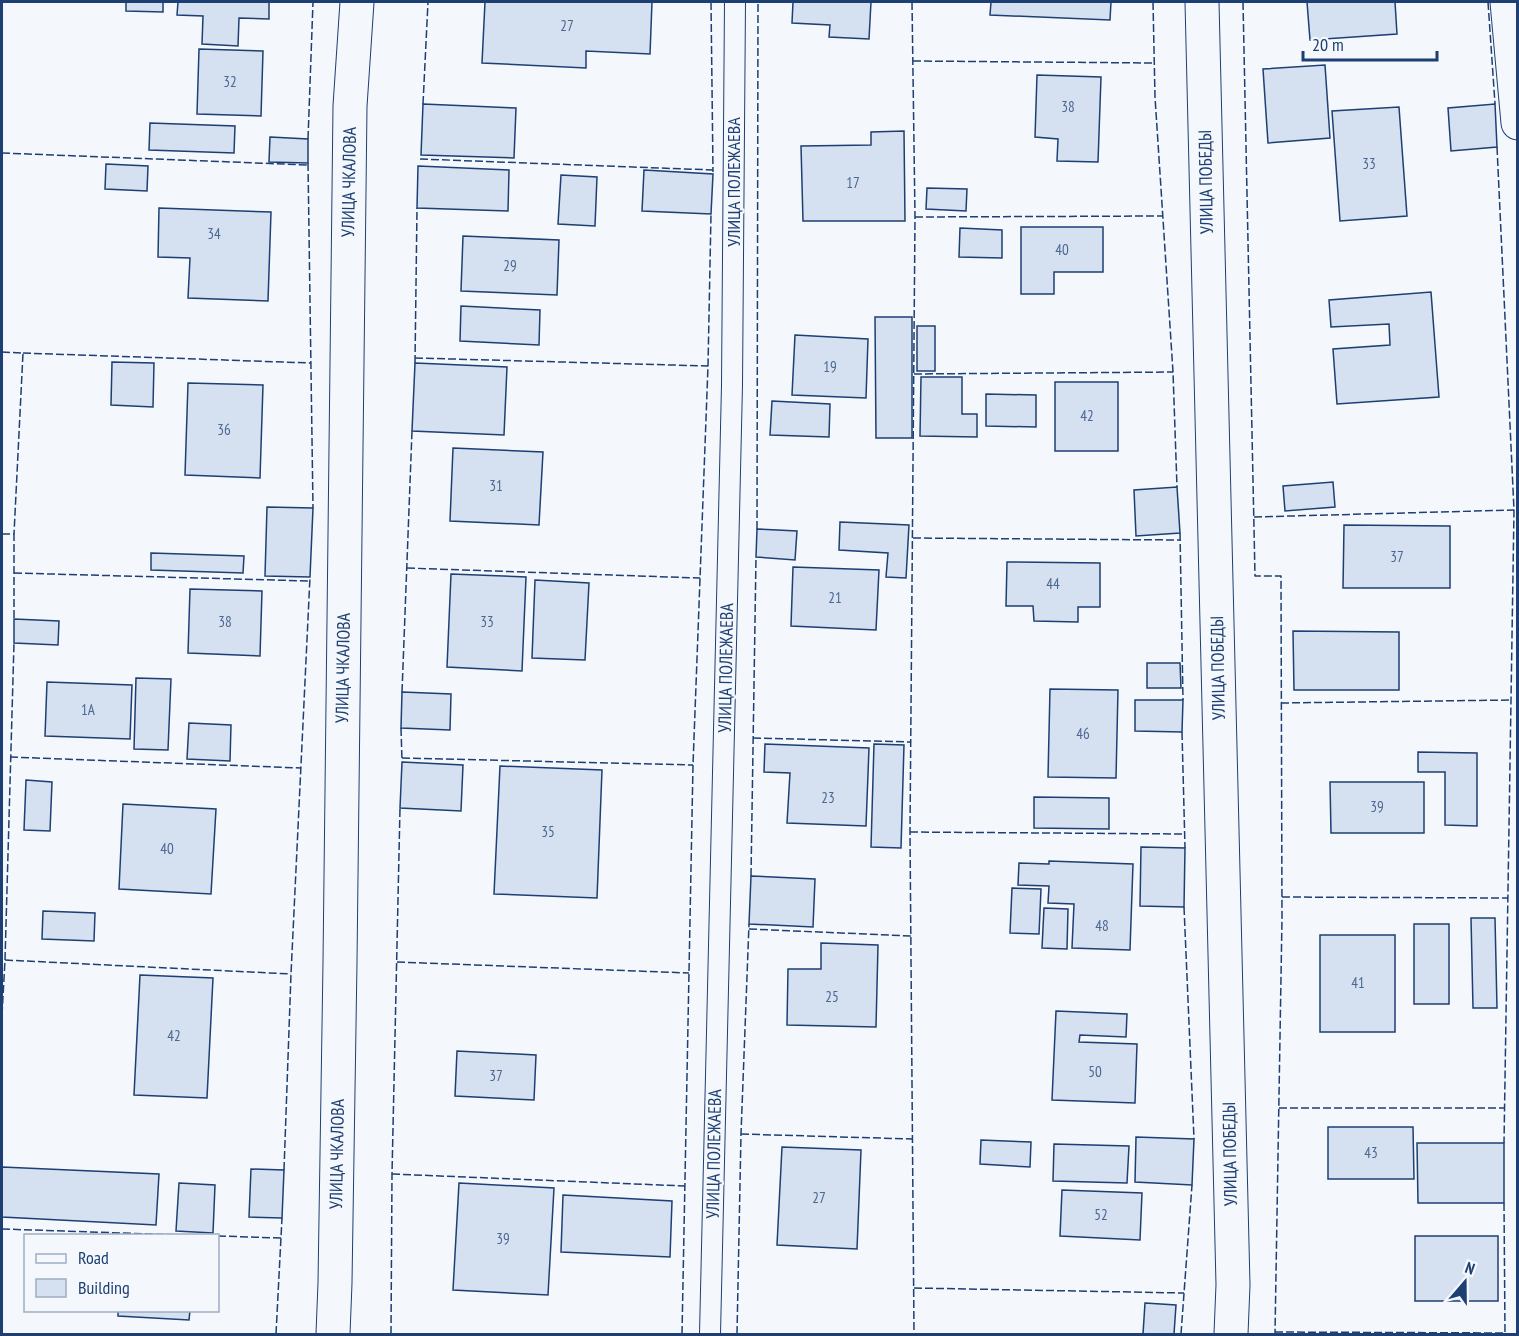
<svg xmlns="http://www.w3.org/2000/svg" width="1519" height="1336" font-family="'PT Sans Narrow',sans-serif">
<rect width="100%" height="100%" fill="#f4f7fb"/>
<g fill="#d5e0f0" stroke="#1d3f73" stroke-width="1.5">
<path d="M126 2H163V12L126 11Z"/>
<path d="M178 2H269V19L239 18 238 46 202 44 203 16 177 15Z"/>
<path d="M485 2H652L650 54 586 51V68L482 63Z"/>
<path d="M793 2H871L869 39 829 37 830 25 792 23Z"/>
<path d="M991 2H1111L1110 20 990 15Z"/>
<path d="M1307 2H1395L1397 34 1310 40Z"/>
<path d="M199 49 263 51 261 116 197 114Z"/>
<path d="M1325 65 1330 138 1268 143 1263 69Z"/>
<path d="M1037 75 1101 77 1098 162 1057 161 1058 139 1035 137Z"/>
<path d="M423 104 516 108 514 158 421 155Z"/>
<path d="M1495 104 1497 147 1451 151 1448 108Z"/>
<path d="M1399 107 1407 216 1340 221 1332 111Z"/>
<path d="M150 123 235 126 234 153 149 150Z"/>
<path d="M904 131 905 221H803L801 146 871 145V132Z"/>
<path d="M270 137 308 139V163L269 162Z"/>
<path d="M106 164 148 166 147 191 105 189Z"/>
<path d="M418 166 509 170 508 211 417 208Z"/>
<path d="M644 170 713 174 711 214 642 211Z"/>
<path d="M561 175 597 177 595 226 558 224Z"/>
<path d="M927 188 967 189 966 211 926 209Z"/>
<path d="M159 208 271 212 268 301 188 298 190 258 158 257Z"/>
<path d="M1021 227H1103V272H1054V294H1021Z"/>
<path d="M960 228 1002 230V258L959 257Z"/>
<path d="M463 236 559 240 557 295 461 291Z"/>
<path d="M1431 292 1439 397 1337 404 1333 349 1390 345 1389 324 1331 327 1329 300Z"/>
<path d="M461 306 540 310 539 345 460 341Z"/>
<path d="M875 317H912V438H876Z"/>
<rect x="917" y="326" width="18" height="45"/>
<path d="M795 335 868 339 866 398 792 395Z"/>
<path d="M112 362 154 363 153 407 111 405Z"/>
<path d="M415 363 507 367 504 435 412 431Z"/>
<path d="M921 377H962V414H977V437L920 436Z"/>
<rect x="1055" y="382" width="63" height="69"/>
<path d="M188 383 263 385 260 478 185 475Z"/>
<path d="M986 394 1036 395V427L986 426Z"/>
<path d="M772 401 830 404 829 437 770 435Z"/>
<path d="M453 448 543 452 539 525 450 521Z"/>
<path d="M1333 482 1335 507 1285 511 1283 486Z"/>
<path d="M1177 487 1180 533 1136 536 1134 490Z"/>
<path d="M267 507 313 508 310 577 265 576Z"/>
<path d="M840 522 909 525 906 578 886 577 888 553 839 550Z"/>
<path d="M1344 525 1450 526V588H1343Z"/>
<path d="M757 529 797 531 795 560 756 557Z"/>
<path d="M151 553 244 556 243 573 151 570Z"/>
<path d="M1007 562 1100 563V607H1078V622L1034 621 1033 606H1006Z"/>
<path d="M793 567 879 570 876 630 791 626Z"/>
<path d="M451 574 526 577 522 671 447 667Z"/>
<path d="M535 580 589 583 585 660 532 658Z"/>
<path d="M190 589 262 591 260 656 188 653Z"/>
<path d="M14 619 59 621 58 645 14 643Z"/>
<path d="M1293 631 1399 632V690H1294Z"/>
<path d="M1147 663H1180L1181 688H1147Z"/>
<path d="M136 678 171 679 168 750 134 749Z"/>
<path d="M47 682 132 685 130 739 45 736Z"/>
<path d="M1050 689 1118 690 1116 778 1048 777Z"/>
<path d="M402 692 451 694 450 730 401 728Z"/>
<path d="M1135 700H1183L1182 732 1135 731Z"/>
<path d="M189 723 231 725 230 761 187 759Z"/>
<path d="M765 744 869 748 866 826 787 823 790 773 764 772Z"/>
<path d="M874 744 904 745 901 848 871 847Z"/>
<path d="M1418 752 1477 753V826L1445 825V772H1418Z"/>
<path d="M402 762 463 765 461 811 400 808Z"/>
<path d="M500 766 602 770 597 898 494 894Z"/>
<path d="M26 780 52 782 50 831 24 830Z"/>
<path d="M1330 782H1424V833H1331Z"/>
<path d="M1034 797 1109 798V829L1034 828Z"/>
<path d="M123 804 216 809 211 894 119 889Z"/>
<path d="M1141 847 1185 848 1184 907 1140 906Z"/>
<path d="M1049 861 1133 864 1130 950 1072 948 1074 904 1048 903 1049 886 1018 885 1019 863 1049 864Z"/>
<path d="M751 876 815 879 813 927 749 924Z"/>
<path d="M1012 888 1041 889 1039 934 1010 933Z"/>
<path d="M1044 908 1068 909 1067 949 1042 948Z"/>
<path d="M43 911 95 913 94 941 42 939Z"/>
<path d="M1471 918H1495L1497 1008H1473Z"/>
<rect x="1414" y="924" width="35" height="80"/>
<rect x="1320" y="935" width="75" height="97"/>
<path d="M821 943 878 945 876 1027 787 1025 788 969H821Z"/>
<path d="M140 975 213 978 207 1098 134 1095Z"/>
<path d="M1056 1011 1127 1014 1126 1037 1080 1035 1079 1042 1137 1044 1135 1103 1052 1100Z"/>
<path d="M457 1051 536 1055 534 1100 455 1096Z"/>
<path d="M1328 1127H1413L1414 1179H1328Z"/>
<path d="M1136 1137 1194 1139 1192 1185 1135 1182Z"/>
<path d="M981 1140 1031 1142 1030 1167 980 1164Z"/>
<path d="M1417 1143H1504V1203H1418Z"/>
<path d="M1054 1144 1129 1146 1127 1183 1053 1181Z"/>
<path d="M782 1147 861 1150 857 1249 777 1245Z"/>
<path d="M2 1167 159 1174 156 1225 2 1217Z"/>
<path d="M251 1169 284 1170 282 1218 249 1217Z"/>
<path d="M179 1183 215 1185 213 1233 176 1231Z"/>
<path d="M459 1183 554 1188 548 1295 453 1290Z"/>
<path d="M1062 1190 1142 1193 1140 1240 1060 1236Z"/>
<path d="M563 1195 672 1201 670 1257 561 1252Z"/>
<rect x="1415" y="1236" width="83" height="65"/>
<path d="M1145 1303 1176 1305 1174 1334H1143Z"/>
<path d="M118 1310H190L189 1320 118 1316Z"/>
</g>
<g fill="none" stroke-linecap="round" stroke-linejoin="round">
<g stroke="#1d3f73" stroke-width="22">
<path id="service" d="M710 1334 732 385 735 2"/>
</g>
<g stroke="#1d3f73" stroke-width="35">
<g id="minor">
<path d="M1202 2 1233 1285 1231 1334"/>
<path d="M1507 2 1518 123"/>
<path d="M333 1334 335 1283 340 962 350 106 357 2"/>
</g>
</g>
<use href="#service" stroke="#f4f7fb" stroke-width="20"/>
<use href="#minor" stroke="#f4f7fb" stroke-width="33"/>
<g stroke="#1d3f73" stroke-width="1.5" stroke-dasharray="8 3" stroke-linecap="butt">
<path d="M711 2 713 172"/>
<path d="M912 2 915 217 910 832 914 1334"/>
<path d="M1153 2 1155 97 1173 372 1177 487"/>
<path d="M1243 2 1255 576H1281L1282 918 1275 1334"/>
<path d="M1488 2 1495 104"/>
<path d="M913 61 1154 63"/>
<path d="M423 104 428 2"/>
<path d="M308 139 313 2"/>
<path d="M1497 147 1514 510 1504 1143"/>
<path d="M2 153 308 165"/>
<path d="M420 159 713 170"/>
<path d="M308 163 313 508"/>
<path d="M915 217 1162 216"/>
<path d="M2 352 23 353 14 534"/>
<path d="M23 353 311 363"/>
<path d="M415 358 708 366"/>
<path d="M415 363 417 208"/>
<path d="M914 374 1173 372"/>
<path d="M1254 517 1514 510"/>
<path d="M757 529 758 2"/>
<path d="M1180 533 1183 700"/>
<path d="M2 534H14V619"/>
<path d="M913 538 1180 540"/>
<path d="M407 568 700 578"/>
<path d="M14 573 310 581"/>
<path d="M402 692 412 431"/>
<path d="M1281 703 1511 700"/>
<path d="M401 728 402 761"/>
<path d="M1182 732 1185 848"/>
<path d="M753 738 911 742"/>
<path d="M10 757 301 768"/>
<path d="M402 758 693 765"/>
<path d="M910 832 1185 834"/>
<path d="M751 876 756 557"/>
<path d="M1282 897 1508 898"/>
<path d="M1184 907 1194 1139"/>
<path d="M749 929 911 936"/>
<path d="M5 960 291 974"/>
<path d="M397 962 689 973"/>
<path d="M2 1015 5 960 14 643"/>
<path d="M1279 1108H1505"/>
<path d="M741 1134 912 1139"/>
<path d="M284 1170 291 974 310 577"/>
<path d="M392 1174 685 1186"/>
<path d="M1504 1203 1505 1334"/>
<path d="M2 1229 211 1236"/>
<path d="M218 1236 281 1238"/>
<path d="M914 1288 1184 1293"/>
<path d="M1275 1332 1505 1333"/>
<path d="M276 1334 282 1218"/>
<path d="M391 1334 392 1174 400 808"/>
<path d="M682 1334 693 765 708 366 711 214"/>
<path d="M737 1334 741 1134 749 924"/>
<path d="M1181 1334 1192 1185"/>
</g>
</g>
<g text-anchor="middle" stroke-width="4.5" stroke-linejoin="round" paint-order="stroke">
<g font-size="15" fill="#4b6792">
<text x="567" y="31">27</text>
<text x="230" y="87">32</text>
<text x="1068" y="112">38</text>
<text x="1369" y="169">33</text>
<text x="853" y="188">17</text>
<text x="214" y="239">34</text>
<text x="1062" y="255">40</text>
<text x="510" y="271">29</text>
<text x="830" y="372">19</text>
<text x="1087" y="421">42</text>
<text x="224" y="435">36</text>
<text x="496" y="491">31</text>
<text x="1397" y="562">37</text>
<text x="1053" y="589">44</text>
<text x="835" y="603">21</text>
<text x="225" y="627">38</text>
<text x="487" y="627">33</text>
<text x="88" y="715">1А</text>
<text x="1083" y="739">46</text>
<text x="828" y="803">23</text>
<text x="1377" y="812">39</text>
<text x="548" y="837">35</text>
<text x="167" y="854">40</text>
<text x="1102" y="931">48</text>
<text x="1358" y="988">41</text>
<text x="832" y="1002">25</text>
<text x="174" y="1041">42</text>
<text x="1095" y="1077">50</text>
<text x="496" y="1081">37</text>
<text x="1371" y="1158">43</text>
<text x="819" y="1203">27</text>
<text x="1101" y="1220">52</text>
<text x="503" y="1244">39</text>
</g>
<g font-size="18" fill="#1d3f73" stroke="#f4f7fb">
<text transform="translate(349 182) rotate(-89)" y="6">УЛИЦА ЧКАЛОВА</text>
<text transform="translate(734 182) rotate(-90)" y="6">УЛИЦА ПОЛЕЖАЕВА</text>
<text transform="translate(1206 182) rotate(-91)" y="6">УЛИЦА ПОБЕДЫ</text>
<text transform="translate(343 668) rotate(-89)" y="6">УЛИЦА ЧКАЛОВА</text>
<text transform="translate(726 668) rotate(-89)" y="6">УЛИЦА ПОЛЕЖАЕВА</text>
<text transform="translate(1218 668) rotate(-91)" y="6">УЛИЦА ПОБЕДЫ</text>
<text transform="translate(337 1154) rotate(-89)" y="6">УЛИЦА ЧКАЛОВА</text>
<text transform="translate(714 1154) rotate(-89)" y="6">УЛИЦА ПОЛЕЖАЕВА</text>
<text transform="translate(1230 1154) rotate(-91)" y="6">УЛИЦА ПОБЕДЫ</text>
</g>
</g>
<rect width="1519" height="1336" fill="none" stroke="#1d3f73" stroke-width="6"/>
<rect x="24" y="1234" width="195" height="78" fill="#f4f7fb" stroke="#9eadc5" stroke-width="1.5"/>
<rect x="36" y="1254" width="30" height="9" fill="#f4f7fb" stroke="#9eadc5" stroke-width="1.5"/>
<text x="78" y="1264" font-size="18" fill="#1d3f73">Road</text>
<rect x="36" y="1279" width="30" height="18" fill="#d5e0f0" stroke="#9eadc5" stroke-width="1.5"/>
<text x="78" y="1294" font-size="18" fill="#1d3f73">Building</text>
<g transform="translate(1465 1282) rotate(20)" stroke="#f4f7fb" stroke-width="4.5" paint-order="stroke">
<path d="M0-4.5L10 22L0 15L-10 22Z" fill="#1d3f73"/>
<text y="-9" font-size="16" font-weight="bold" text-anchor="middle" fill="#1d3f73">N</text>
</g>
<path d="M1303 51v9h134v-9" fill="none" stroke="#1d3f73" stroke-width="3"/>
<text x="1312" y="51" font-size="18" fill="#1d3f73" stroke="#f4f7fb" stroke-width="4.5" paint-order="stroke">20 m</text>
</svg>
